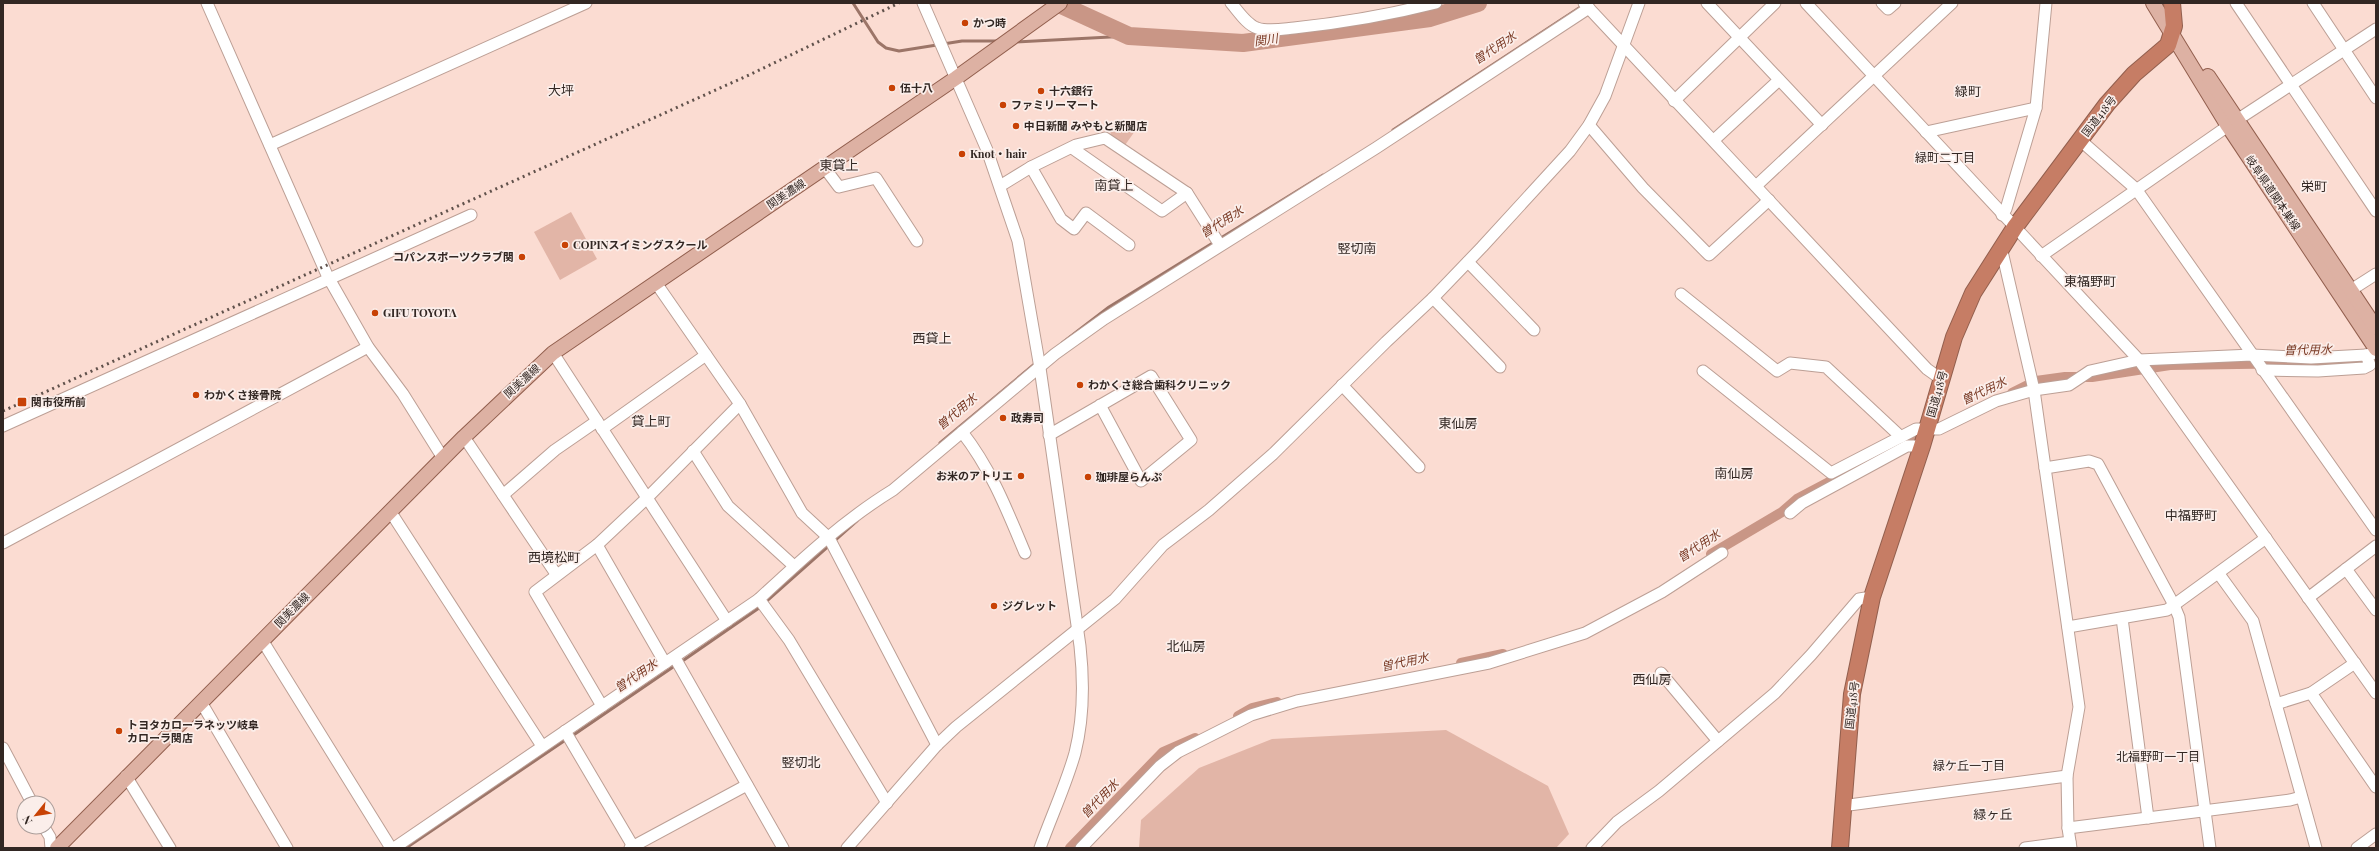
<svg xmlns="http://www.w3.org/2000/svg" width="2379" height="851" font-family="'Playfair Display','Noto Sans JP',serif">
<rect width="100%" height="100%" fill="#fbdcd2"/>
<g fill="#e2b5a7">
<path d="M1127 125 1135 131 1123 148 1112 139 1110 131Z"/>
<path d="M571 212 597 259 560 280 534 232Z"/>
<path d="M1446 730 1548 786 1569 834 1556 848H1139L1141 820 1199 768 1272 739Z"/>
</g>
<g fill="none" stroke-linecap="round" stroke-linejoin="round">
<g stroke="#9c7568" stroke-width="3">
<path d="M853 3 878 42 886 48 899 51 962 41H999"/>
<path d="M1014 42 1129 36"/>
<path d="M1393 130 1582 6"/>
<path d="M1062 343 1109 307 1323 175"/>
<path d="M940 443 1037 362"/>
<path d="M681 662 759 608 857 521"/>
<path d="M572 736 676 665"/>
<path d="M406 848 567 739"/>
</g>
<g stroke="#c99686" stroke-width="10">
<path d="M2012 393 2036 381 2065 377H2092L2170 365 2376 362"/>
<path d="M1897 446 1928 431"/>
<path d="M1711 554 1782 512 1797 499 1869 461"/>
<path d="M1461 663 1503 654"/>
<path d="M1238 716 1252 708 1277 702"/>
<path d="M1070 848 1163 752 1195 738"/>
</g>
<path stroke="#c99686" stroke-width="18" d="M1057 3 1129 36 1243 43 1430 18 1478 3"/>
<g stroke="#bc9f95" stroke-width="13">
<g id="minor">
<path d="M207 3 327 275 368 347 403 394 443 458"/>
<path d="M923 3 987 150 1018 241 1040 368 1080 646C1084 682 1084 717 1075 753 1066 785 1051 817 1040 848"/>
<path d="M1231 3C1238 11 1247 25 1257 28 1268 32 1283 29 1294 28 1342 23 1389 15 1436 3"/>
<path d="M1584 3 1927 369 1941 379"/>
<path d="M1707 3 1822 125"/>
<path d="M1806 3 2139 360 2376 693"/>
<path d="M1882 3 1888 9 1895 3"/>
<path d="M2236 3 2376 211"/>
<path d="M2313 3 2376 98"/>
<path d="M1674 101 1775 3"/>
<path d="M2237 120 2376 29"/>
<path d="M1589 125 1643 188 1709 255 1769 200"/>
<path d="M1926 132 2036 108"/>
<path d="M1714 140 1779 80"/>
<path d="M2080 140 2136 189 2376 530"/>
<path d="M270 145 586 3"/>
<path d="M1072 148 1162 211 1187 193"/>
<path d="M824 167 839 187 876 178 917 241"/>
<path d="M1031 167 1076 145 1105 138 1187 193 1220 245"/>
<path d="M1000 186 1031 167 1061 219 1074 229 1086 213 1129 245"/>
<path d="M1756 186 1952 3"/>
<path d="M2002 215 2006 209 2036 108 2046 3"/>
<path d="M2001 247 2034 390 2079 707 2067 776 2068 828 2071 848"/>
<path d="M2041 256 2228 126"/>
<path d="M1468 262 1534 330"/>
<path d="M656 283 740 404 802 513 829 538 937 745"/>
<path d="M2351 290 2376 274"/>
<path d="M1681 294 1777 371 1790 363 1826 367 1901 437"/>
<path d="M1433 298 1500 367"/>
<path d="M553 353 727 621"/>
<path d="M2262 370 2318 371 2364 368 2370 365 2366 355 2372 354"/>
<path d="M1703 371 1831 473 1916 429H1939L1996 401 2034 390 2069 385 2090 371 2139 360 2252 355 2311 358 2366 355"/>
<path d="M1342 385 1419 467"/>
<path d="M3 426 471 215"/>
<path d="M602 429 706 355"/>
<path d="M962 432C991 469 1007 510 1025 553"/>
<path d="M1049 435 1151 376 1191 440 1141 481 1100 405"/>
<path d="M464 437 556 574"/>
<path d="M693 451 728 506 794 566"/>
<path d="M2045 468 2089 461 2098 464 2174 605 2179 617 2210 848"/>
<path d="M503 495 555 450 597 421"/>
<path d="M390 511 542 746"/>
<path d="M1790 513 1802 503 1907 446H1922"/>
<path d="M3 543 368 347"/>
<path d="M597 545 665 663"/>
<path d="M2346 569 2376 610"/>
<path d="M2219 574 2253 621 2316 848"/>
<path d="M2308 598 2376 546"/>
<path d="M759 599 789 640 887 803"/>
<path d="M2122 618 2148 818"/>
<path d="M2068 627 2167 610 2266 538"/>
<path d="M262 640 391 848"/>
<path d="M675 658 783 848"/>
<path d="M1661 673 1718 741"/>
<path d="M2311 693 2376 787"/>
<path d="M201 702 287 848"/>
<path d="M2276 704 2311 693 2355 663"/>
<path d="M602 706 535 592 597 545 647 498 740 404"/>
<path d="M565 731 634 848"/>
<path d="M3 748 32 803"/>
<path d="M126 776 170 848"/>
<path d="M1843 804 1849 805 2067 776"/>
<path d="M44 827 50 837 51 848"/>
<path d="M2068 828 2290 800 2301 797"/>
<path d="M394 848 759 599C801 560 844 520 893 490L1055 354 1104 319 1376 148 1589 8"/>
<path d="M630 848 747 785"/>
<path d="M847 848 937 745 956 727 1115 599 1163 545 1209 510 1273 454 1386 342 1433 298 1482 247 1570 151 1589 125 1605 96 1639 3"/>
<path d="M1081 848 1160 766 1178 752 1251 715 1297 701 1489 663 1585 633 1662 592 1722 553"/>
<path d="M1592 848 1617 822 1659 791 1775 693 1811 655 1859 599 1872 597"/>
<path d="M2025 848 2070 842"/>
<path d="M2357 848 2376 834"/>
</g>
</g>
<g stroke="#925f4e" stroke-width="16">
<g id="major">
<path d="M2153 3 2228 126 2376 349"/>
<path d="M2208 76 2376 328"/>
<path d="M57 848 464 437 553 353 956 78 1060 3"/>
</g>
</g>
<g stroke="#925f4e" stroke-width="18">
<path id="highway" d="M1840 848 1852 694 1872 597 1922 446 1954 337 1973 293 2015 227 2107 104 2134 74 2168 45 2174 26 2172 3"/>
</g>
<use href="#minor" stroke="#fff" stroke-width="11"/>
<use href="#major" stroke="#ddb1a3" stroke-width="14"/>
<use href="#highway" stroke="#c67d65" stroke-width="16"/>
<path stroke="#60514b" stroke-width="3" stroke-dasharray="2 4" stroke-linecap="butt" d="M3 411 749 75 899 3"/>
</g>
<g fill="#c84205" stroke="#fbeeea" stroke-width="1.5">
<circle cx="965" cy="23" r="4"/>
<circle cx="892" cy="88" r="4"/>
<circle cx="1041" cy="91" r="4"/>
<circle cx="1003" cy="105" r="4"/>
<circle cx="1016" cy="126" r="4"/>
<circle cx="962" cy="154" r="4"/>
<circle cx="565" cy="245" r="4"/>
<circle cx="522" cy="257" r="4"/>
<circle cx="375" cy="313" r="4"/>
<circle cx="1080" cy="385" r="4"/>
<circle cx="196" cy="395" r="4"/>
<rect x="17" y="397" width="10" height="10" rx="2"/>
<circle cx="1003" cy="418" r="4"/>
<circle cx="1021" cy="476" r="4"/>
<circle cx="1088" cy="477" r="4"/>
<circle cx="994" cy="606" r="4"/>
<circle cx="119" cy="731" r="4"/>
</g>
<g text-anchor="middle" stroke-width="3.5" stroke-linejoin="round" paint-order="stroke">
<g font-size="11" font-weight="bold" fill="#322723" stroke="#fbeeea" text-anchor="start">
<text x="973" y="27">かつ時</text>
<text x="900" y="92">伍十八</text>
<text x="1049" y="95">十六銀行</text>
<text x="1011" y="109">ファミリーマート</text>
<text x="1024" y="130">中日新聞 みやもと新聞店</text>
<text x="970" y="158">Knot・hair</text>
<text x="573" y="249">COPINスイミングスクール</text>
<text x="514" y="261" text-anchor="end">コパンスポーツクラブ関</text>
<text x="383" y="317">GIFU TOYOTA</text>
<text x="1088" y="389">わかくさ総合歯科クリニック</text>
<text x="204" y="399">わかくさ接骨院</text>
<text x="31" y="406">関市役所前</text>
<text x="1011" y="422">政寿司</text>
<text x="1013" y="480" text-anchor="end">お米のアトリエ</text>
<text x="1096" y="481">珈琲屋らんぷ</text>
<text x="1002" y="610">ジグレット</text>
<text x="127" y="729">トヨタカローラネッツ岐阜<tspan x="127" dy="13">カローラ関店</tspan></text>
</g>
<g font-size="11" fill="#322723" stroke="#fbeeea">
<text transform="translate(2099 116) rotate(-52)" y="4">国道418号</text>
<text transform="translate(2273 193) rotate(56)" y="4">岐阜県道関本巣線</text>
<text transform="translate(786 194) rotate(-34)" y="4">関美濃線</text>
<text transform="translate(522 381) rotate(-42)" y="4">関美濃線</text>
<text transform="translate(1937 394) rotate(-74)" y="4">国道418号</text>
<text transform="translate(292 610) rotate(-45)" y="4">関美濃線</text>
<text transform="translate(1852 705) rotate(-83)" y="4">国道418号</text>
</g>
<g font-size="12" font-style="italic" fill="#7a3a25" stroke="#fbeeea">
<text transform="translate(1266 40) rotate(-8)" y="4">関川</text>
<text transform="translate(1495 48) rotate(-33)" y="4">曽代用水</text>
<text transform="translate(1222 222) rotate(-32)" y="4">曽代用水</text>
<text transform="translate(2308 350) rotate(-1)" y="4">曽代用水</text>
<text transform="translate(1984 391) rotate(-25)" y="4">曽代用水</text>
<text transform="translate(957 412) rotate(-40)" y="4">曽代用水</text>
<text transform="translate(1699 546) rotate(-33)" y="4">曽代用水</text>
<text transform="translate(1405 662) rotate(-12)" y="4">曽代用水</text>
<text transform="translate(636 676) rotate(-34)" y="4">曽代用水</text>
<text transform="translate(1100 799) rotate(-46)" y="4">曽代用水</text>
</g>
<g font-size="12" fill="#322723" stroke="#fbeeea">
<text x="1945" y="162">緑町二丁目</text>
<text x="2158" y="761">北福野町一丁目</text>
<text x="1969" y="770">緑ケ丘一丁目</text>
</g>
<g font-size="13" fill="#322723" stroke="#fbeeea">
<text x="561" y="95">大坪</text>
<text x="1968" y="96">緑町</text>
<text x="839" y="170">東貸上</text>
<text x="1114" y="190">南貸上</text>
<text x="2314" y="191">栄町</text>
<text x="1357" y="253">竪切南</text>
<text x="2090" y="286">東福野町</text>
<text x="932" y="343">西貸上</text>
<text x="651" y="426">貸上町</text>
<text x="1458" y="428">東仙房</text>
<text x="1734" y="478">南仙房</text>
<text x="2191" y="520">中福野町</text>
<text x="554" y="562">西境松町</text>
<text x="1186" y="651">北仙房</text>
<text x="1652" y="684">西仙房</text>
<text x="801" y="767">竪切北</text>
<text x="1993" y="819">緑ヶ丘</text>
</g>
</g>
<rect width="2379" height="851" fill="none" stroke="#322723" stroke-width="8"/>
<g transform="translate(36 815) rotate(240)"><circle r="19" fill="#fbeeea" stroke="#ab9e9a"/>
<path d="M0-3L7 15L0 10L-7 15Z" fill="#c84205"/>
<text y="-6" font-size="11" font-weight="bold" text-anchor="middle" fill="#322723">N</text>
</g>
</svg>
